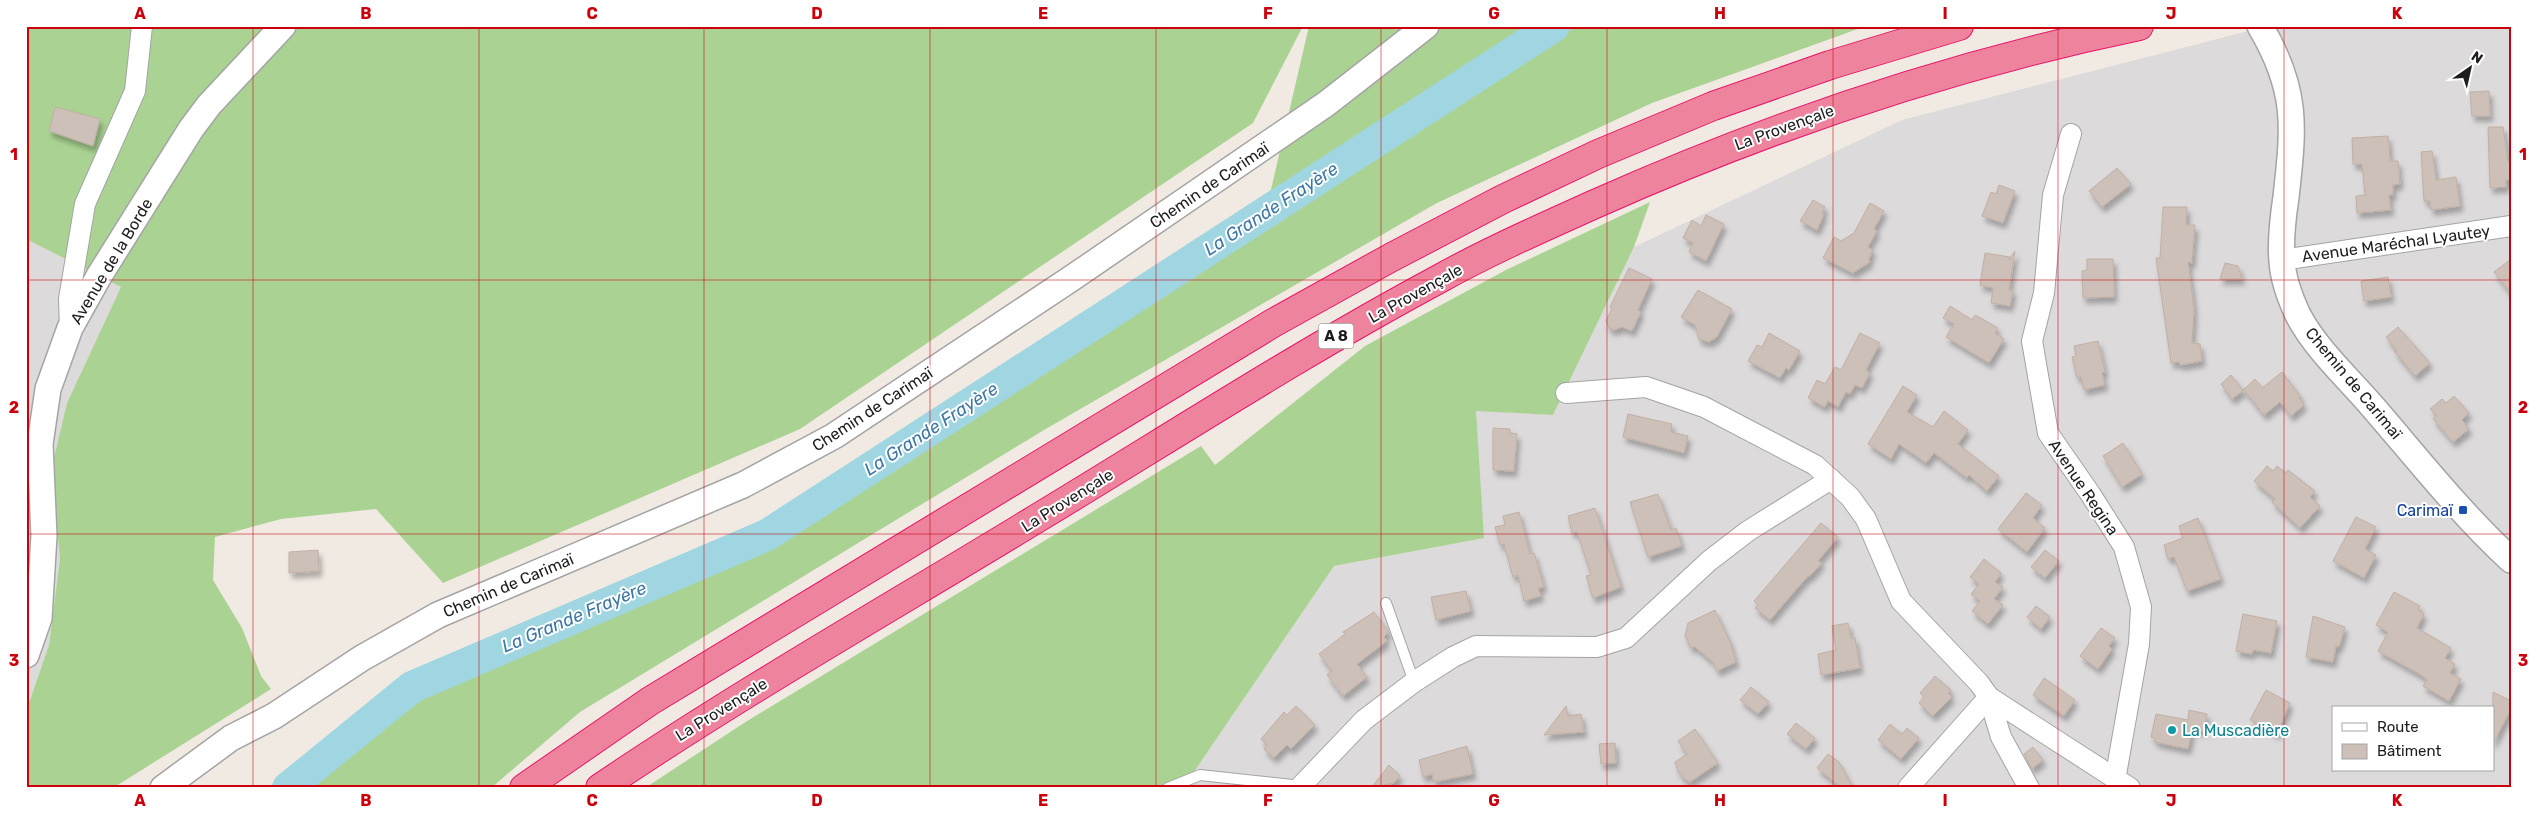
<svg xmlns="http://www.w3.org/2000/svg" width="2537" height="814" font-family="Rubik,sans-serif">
<defs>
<filter id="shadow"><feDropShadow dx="3" dy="5.5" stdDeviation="2.5" flood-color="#0004"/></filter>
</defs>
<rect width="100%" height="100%" fill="#f0eae2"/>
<g fill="#dcdada" fill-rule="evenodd">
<path d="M2268 26H2511V788H1183L1334 566 1483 538 1475 410 1553 415 1634 247 1902 120ZM2333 708H2493V770H2333Z"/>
<path d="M26 239 121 287 67 403 51 470 60 558 49 645 30 700 26 704Z"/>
</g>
<g fill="#aad393">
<path d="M26 26H1303L1253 123 800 429 443 583 376 509 281 519 215 537 213 580 242 628 261 676 271 689 113 788H26V704L30 700 49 645 60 558 51 470 67 403 121 287 26 239Z"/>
<path d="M1309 26H1866L1652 103 1437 203 1044 430 580 712 491 788H302L437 686 806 523 1263 224Z"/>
<path d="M1650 202 1634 247 1553 415 1476 411 1484 538 1334 566 1183 788H645L747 721 1201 446 1215 465 1365 346 1506 270Z"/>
</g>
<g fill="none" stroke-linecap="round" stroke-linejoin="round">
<path stroke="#9fd6e1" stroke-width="32" d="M288 788 412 687 767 535 1554 26"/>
</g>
<g fill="#ccc0b8" stroke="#c2afa3" filter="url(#shadow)">
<path d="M2489 91 2490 116H2472L2470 92Z"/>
<path d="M55 107 100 119 93 146 49 131Z"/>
<path d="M2488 127H2503L2508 162 2511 161V180H2506V187L2490 188Z"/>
<path d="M2388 136 2390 161H2398L2400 184 2393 185V195H2389L2391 210 2357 213 2356 196 2365 195 2362 164H2353L2352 138Z"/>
<path d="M2432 151 2436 180 2456 177 2460 206 2431 210 2430 201H2424L2421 152Z"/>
<path d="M2117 168 2131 184 2102 207 2089 191Z"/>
<path d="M1999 185 2015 191 2003 223 1982 216 1991 192 1996 194Z"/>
<path d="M1813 200 1825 207 1822 213 1824 214 1817 230 1800 221Z"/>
<path d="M1870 203 1884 211 1874 229 1877 231 1868 247 1873 250 1869 259 1870 262 1853 273 1823 258 1834 237 1841 241 1854 233Z"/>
<path d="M2163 207H2187L2186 225H2195L2192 263 2188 262 2194 309 2192 343 2200 344 2202 361 2180 365 2179 362 2171 363 2156 258H2160Z"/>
<path d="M1706 215 1724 224 1706 261 1689 252 1693 243 1683 238 1692 220 1701 226Z"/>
<path d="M2015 251 2009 290H2013L2010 306 1991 303 1993 288 1980 285 1985 253 2010 257 2009 260Z"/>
<path d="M2087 259H2113L2114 297 2083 298 2082 271 2087 270Z"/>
<path d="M2511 259V294L2494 272Z"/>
<path d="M2225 263 2238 266 2242 279H2220Z"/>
<path d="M1629 268 1652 279 1638 310 1641 312 1632 331 1622 327 1614 330 1609 328 1606 321 1612 308 1610 307Z"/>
<path d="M2388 277 2391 297 2364 301 2361 281Z"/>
<path d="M1698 290 1732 309 1717 337 1709 342 1699 339 1695 325 1681 317Z"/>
<path d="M1950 306 1972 320 1975 315 1998 328 1995 333 2004 339 1989 363 1946 337 1954 324 1943 318Z"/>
<path d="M2398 327 2430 363 2415 376 2395 352 2397 351 2386 337Z"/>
<path d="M1769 333 1800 351 1789 370 1786 368 1780 378 1748 361 1757 345 1762 347Z"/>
<path d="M1860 333 1880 343 1866 370 1870 373 1862 388 1855 385 1850 394 1846 392 1838 407 1828 401 1825 407 1808 398 1817 380 1825 384 1835 367 1841 370Z"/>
<path d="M2098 341 2105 372 2102 373 2105 385 2084 390 2081 377 2077 378 2072 357 2076 356 2074 346Z"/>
<path d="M2282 372 2301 397 2299 398 2304 405 2291 416 2280 402 2264 415 2244 390 2232 399 2221 384 2231 375 2243 390 2255 379 2262 388Z"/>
<path d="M1903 386 1917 395 1907 412 1933 427 1944 411 1968 430 1958 444 1999 476 1987 491 1969 475 1967 478 1934 453 1926 463 1899 444 1891 459 1868 444Z"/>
<path d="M2454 396 2469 413 2462 420 2469 429 2453 442 2433 419 2437 416 2430 409 2442 399 2446 403Z"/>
<path d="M1628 414 1672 424 1671 432 1688 436 1684 453 1623 437Z"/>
<path d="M1493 428 1510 429V433L1517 434 1514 471 1493 470Z"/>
<path d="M2123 443 2142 474 2122 487 2103 456Z"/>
<path d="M2267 466 2273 471 2277 466 2286 473 2288 470 2315 491 2310 497 2320 506 2300 528 2272 502 2275 499 2254 481Z"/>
<path d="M2026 493 2042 505 2033 518 2045 528 2027 552 1998 529Z"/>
<path d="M1658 494 1671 530 1676 528 1682 546 1648 557 1630 502Z"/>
<path d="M1595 508 1621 587 1593 598 1586 576 1591 575 1577 532 1572 533 1568 516Z"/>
<path d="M1519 512 1530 554 1534 553 1544 587 1538 588 1541 596 1524 601 1518 575 1513 577 1504 544 1500 545 1495 527 1505 525 1503 516Z"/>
<path d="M2356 517 2376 527 2365 549 2376 555 2364 578 2333 561Z"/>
<path d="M2198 518 2221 579 2187 591 2174 557 2168 559 2164 545 2183 538 2179 526Z"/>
<path d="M1821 523 1838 537 1818 561 1822 563 1809 577 1808 576 1770 620 1755 608 1758 605 1754 601Z"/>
<path d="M318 550 319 571 289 573V552Z"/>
<path d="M2045 550 2059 561 2045 578 2031 567Z"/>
<path d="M1984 559 2001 573 1995 582 2003 587 1994 599 2003 605 1988 624 1972 611 1980 601 1971 594 1979 584 1970 577Z"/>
<path d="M1466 591 1471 611 1436 620 1431 597Z"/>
<path d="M2394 592 2420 606 2418 610 2424 614 2417 628 2451 648 2445 658 2455 664 2450 673 2461 679 2449 701 2423 686 2427 680 2421 675 2378 651 2388 632 2376 625Z"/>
<path d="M2036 606 2050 617 2041 629 2027 617Z"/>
<path d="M1715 610 1730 642 1736 662 1717 671 1713 662 1695 647 1691 648 1685 636 1688 623Z"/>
<path d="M1374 612 1389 632 1384 637 1387 641 1357 664 1367 677 1343 696 1327 675 1332 671 1319 654 1345 634 1343 632Z"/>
<path d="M2243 614 2277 621 2271 653 2253 650 2252 654 2236 651Z"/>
<path d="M2313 616 2345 627 2339 647 2336 646 2333 662 2306 657Z"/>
<path d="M1848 623 1851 638H1855L1860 668 1821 675 1818 654 1836 650 1832 626Z"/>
<path d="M2101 628 2115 638 2109 646 2112 649 2098 669 2080 656Z"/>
<path d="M1935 676 1951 690 1948 693 1952 697 1933 716 1919 703 1924 697 1920 693Z"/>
<path d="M2044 678 2075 700 2064 716 2033 695Z"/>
<path d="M1751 687 1769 702 1758 714 1740 700Z"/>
<path d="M2266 690 2290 703 2277 734 2250 720Z"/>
<path d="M2493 692 2511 701V709L2493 744Z"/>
<path d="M1296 706 1315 725 1291 749 1287 745 1274 758 1264 749 1267 745 1261 739 1284 712 1287 715Z"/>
<path d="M1566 706 1568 716 1581 714 1584 732 1544 735Z"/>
<path d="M2189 710 2207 714 2204 731 2192 729 2188 749 2155 742V738L2151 737 2156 714 2188 720Z"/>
<path d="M1796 723 1815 738 1806 749 1787 734Z"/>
<path d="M1890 724 1902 734 1907 728 1919 738 1901 759 1878 740Z"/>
<path d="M1695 729 1718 763 1690 782 1683 778 1677 769 1675 762 1687 754 1678 741Z"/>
<path d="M1615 743 1616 763 1601 764 1599 744Z"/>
<path d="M1467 746 1473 774 1434 782 1432 774 1423 777 1419 760Z"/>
<path d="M2033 747 2043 760 2032 769 2024 754Z"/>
<path d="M1828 754 1839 762 1853 788H1842L1817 768Z"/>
<path d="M1389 765 1400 776 1394 783 1371 788Z"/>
</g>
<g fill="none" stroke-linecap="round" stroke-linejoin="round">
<g stroke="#a4a4a4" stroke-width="12">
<g id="service">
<path d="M1386 603 1414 682"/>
<path d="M1168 788 1200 775 1301 786"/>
</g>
</g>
<g stroke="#a4a4a4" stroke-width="22">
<g id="minor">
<path d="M2071 134 2053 195 2044 293 2032 341 2048 433 2091 495 2124 547 2141 607 2139 644 2115 780"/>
<path d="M2282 260 2511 226"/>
<path d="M70 328 69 299 85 204 135 91 142 26"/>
<path d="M1566 393 1646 387 1704 407 1815 465 1850 497 1866 519 1901 601 1979 683 1989 697 2130 788"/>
<path d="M1989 697 2001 737 2029 788"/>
<path d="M1299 788 1364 720 1414 682 1453 657 1476 646 1597 647 1626 638 1709 561 1748 531 1831 479"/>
<path d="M1908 788 1989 697"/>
</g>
</g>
<g stroke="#a4a4a4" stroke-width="28">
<g id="tertiary">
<path d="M2260 26C2298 90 2294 126 2286 197 2283 217 2280 240 2282 261 2283 279 2290 298 2298 315 2315 348 2347 377 2372 406 2417 458 2460 513 2511 560"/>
<path d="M26 655 39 618 44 536 40 444 48 389 70 328 99 276 191 129 209 105 283 26"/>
<path d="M163 788 231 738 274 716 362 658 438 615 743 485 834 436 1072 278 1326 104 1426 26"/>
</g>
</g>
<g stroke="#e8156a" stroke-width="30">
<g id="motorway">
<path d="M524 788 650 701 1273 323 1392 257 1503 199 1598 154 1713 106 1830 65 1959 26"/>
<path d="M600 788C742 692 890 608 1036 519 1170 438 1301 353 1439 279 1489 251 1542 228 1595 204 1770 126 1951 65 2139 26"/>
</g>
</g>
<use href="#service" stroke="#fff" stroke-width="10"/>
<use href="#minor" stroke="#fff" stroke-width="20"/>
<use href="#tertiary" stroke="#fff" stroke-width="25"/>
<use href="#motorway" stroke="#ee839d" stroke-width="28"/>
</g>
<path fill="none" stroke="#cb000c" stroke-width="1" stroke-opacity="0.55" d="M253 26V788M479 26V788M704 26V788M930 26V788M1156 26V788M1381 26V788M1607 26V788M1833 26V788M2058 26V788M2284 26V788M26 280H2511M26 534H2511"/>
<rect fill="#1a4fb4" stroke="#fff" stroke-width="2" x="2458" y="505" width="10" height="10" rx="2.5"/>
<circle fill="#0f9aa8" stroke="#fff" stroke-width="2" cx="2172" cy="730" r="5"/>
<g text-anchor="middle" stroke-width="4" stroke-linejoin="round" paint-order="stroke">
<rect fill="#fff" stroke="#616161" stroke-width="1" x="1318.5" y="323.5" width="35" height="25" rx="4"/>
<g font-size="15" font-weight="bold" fill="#1d1d1d">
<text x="1336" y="341">A 8</text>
</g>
<g font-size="16" fill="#1d1d1d" stroke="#fff">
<text transform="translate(1784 127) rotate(-20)" y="6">La Provençale</text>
<text transform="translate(1209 185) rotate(-34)" y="6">Chemin de Carimaï</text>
<text transform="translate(2396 243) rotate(-8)" y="6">Avenue Maréchal Lyautey</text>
<text transform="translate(111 261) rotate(-59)" y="6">Avenue de la Borde</text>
<text transform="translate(1415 293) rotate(-29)" y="6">La Provençale</text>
<text transform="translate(2354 383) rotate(50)" y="6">Chemin de Carimaï</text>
<text transform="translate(872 409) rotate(-33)" y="6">Chemin de Carimaï</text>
<text transform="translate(2084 487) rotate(56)" y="6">Avenue Regina</text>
<text transform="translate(1067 500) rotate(-32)" y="6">La Provençale</text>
<text transform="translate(508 585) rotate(-23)" y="6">Chemin de Carimaï</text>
<text transform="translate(721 709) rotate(-32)" y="6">La Provençale</text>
</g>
<g font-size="16" fill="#164399" stroke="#fff" text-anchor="end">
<text x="2453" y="516">Carimaï</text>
</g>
<g font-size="16" fill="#0d838f" stroke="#fff" text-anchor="start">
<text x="2182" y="736">La Muscadière</text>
</g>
<g font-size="18" font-style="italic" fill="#3d77a5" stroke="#fff">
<text transform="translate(1271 209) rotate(-33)" y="6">La Grande Frayère</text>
<text transform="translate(931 429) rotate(-33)" y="6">La Grande Frayère</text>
<text transform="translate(574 617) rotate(-23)" y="6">La Grande Frayère</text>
</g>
</g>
<rect width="2537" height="814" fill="none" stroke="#ffffff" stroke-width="55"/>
<rect x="2332" y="706" width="162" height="65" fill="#ffffff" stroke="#a5a5a5"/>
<rect x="2342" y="723" width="25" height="8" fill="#ffffff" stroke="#a5a5a5"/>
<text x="2377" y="732" font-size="15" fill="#1d1d1d">Route</text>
<rect x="2342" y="744" width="25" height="15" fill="#ccc0b8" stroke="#a5a5a5"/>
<text x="2377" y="756" font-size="15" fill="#1d1d1d">Bâtiment</text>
<g transform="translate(2470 68) rotate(34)" stroke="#ffffff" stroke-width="4" paint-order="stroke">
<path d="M0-4L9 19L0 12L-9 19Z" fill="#1d1d1d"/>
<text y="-8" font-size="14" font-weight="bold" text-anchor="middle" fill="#1d1d1d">N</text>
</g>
<rect x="28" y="28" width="2482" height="758" fill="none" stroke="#cb000c" stroke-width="2"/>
<g font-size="16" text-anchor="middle" font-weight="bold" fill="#cb000c">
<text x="140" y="19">A</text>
<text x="366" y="19">B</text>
<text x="592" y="19">C</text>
<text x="817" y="19">D</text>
<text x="1043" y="19">E</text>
<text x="1268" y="19">F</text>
<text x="1494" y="19">G</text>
<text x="1720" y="19">H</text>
<text x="1945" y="19">I</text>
<text x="2171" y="19">J</text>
<text x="2397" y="19">K</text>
<text x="14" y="160">1</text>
<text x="2523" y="160">1</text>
<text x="14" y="413">2</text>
<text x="2523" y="413">2</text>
<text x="14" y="666">3</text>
<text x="2523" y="666">3</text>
<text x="140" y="806">A</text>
<text x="366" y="806">B</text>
<text x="592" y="806">C</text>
<text x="817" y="806">D</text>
<text x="1043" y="806">E</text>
<text x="1268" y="806">F</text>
<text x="1494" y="806">G</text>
<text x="1720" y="806">H</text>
<text x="1945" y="806">I</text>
<text x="2171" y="806">J</text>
<text x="2397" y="806">K</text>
</g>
</svg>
